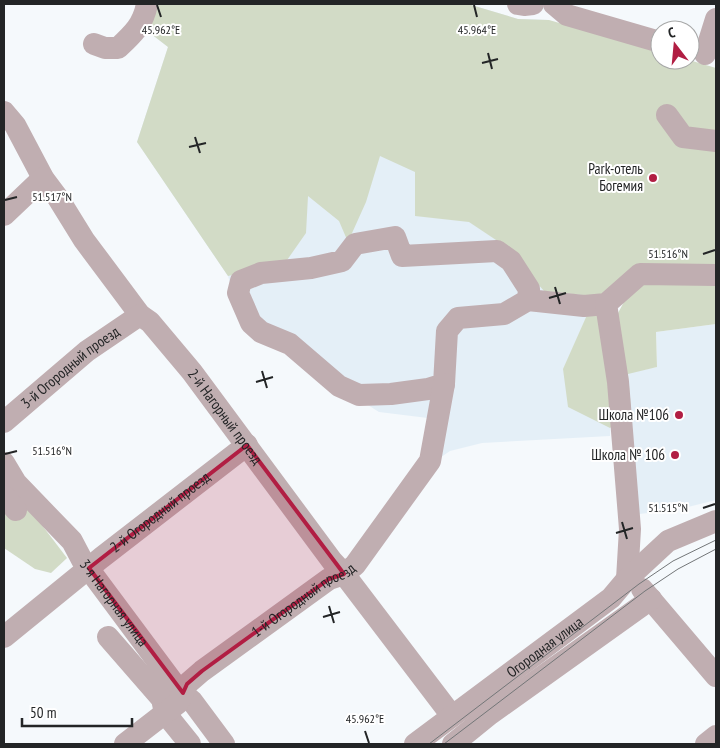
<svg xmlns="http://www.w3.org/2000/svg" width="720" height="748" font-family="'PT Sans Narrow',sans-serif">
<rect width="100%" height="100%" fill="#f5f9fc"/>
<g fill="#e4eff7">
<path d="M468 4 518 19 549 20 598 294 612 380 610 436 482 443 450 451 428 466 444 420 379 412 258 336 239 312 228 276 137 142 168 47 146 30Z"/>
<path d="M716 324V500L676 510 639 514 628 373 657 367 656 332Z"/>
</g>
<g fill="#d2dbc6">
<path d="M152 4H468L518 19 549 20 660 52V60H689L716 68V324L656 332 657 367 628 374 631 409 610 428 568 407 563 369 587 315H617L626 298H611L544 291 505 246 469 222 415 216V172L380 156 366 202 348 242 339 221 308 196 306 233 285 263 228 276 137 142 168 47 146 30Z"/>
<path d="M8 492 35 516 67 558 51 573 35 569 4 548V496Z"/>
</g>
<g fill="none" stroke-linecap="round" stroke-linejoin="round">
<g stroke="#c0aeb1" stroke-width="22">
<path d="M518 4 524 5 533 4"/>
<path d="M554 4 567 15 660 42"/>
<path d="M94 44 105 48H118C133 34 143 25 147 4"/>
<path d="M705 54 716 19"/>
<path id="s1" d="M4 112 15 125 43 178 58 198 84 240 140 315 150 322 192 372 332 561 344 574 452 716"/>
<path d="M667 115 683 137 716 141"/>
<path d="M4 215 43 178"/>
<path d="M528 300 504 314 458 318 447 331 444 384 428 389 391 394 359 395 339 386 290 344 261 332 251 323 238 293 241 281 261 273 311 268 342 261 355 244 395 237 402 256 497 251 511 261 529 289 528 300 584 306 606 304 640 274 716 275"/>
<path d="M606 304 618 382 630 529 627 579"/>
<path id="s2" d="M4 422 87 351 140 315"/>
<path id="s3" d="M4 463 16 483 72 541 82 560 178 689 192 701 224 744"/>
<path d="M4 496 16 510"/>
<path d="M642 589 716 676"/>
<path id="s4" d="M4 637 101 558 247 445"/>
<path d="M108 637 162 699 165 713 190 744"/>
<path id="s5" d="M125 744 178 703 187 684 202 671 329 579 344 574 355 565 430 461 444 384"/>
<path id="s6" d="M415 744 611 598 627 579 668 541 716 521"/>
<path d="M453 744 490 714 651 599"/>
<path d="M706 744 716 736"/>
</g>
<g stroke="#737678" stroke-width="1">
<path d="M429 744 639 584 673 561 716 540"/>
<path d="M444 744 645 591 678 569 716 549"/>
</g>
</g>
<path fill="#b11e43" fill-opacity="0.2" stroke="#b11e43" stroke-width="4" stroke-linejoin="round" d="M247 445 344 574 329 579 202 671 187 684 183 693 89 568Z"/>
<path fill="none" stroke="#232526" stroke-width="2" d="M157 5 161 17M474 5 477 17M488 53 492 69M482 63 498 59M195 137 200 153M189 147 206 143M5 200 17 197M703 254 715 250M555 287 560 304M549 298 566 293M262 371 267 388M256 382 273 377M5 454 17 451M703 508 715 504M622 522 627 539M616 533 633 528M329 606 334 623M323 617 340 612M365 731 369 743"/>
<g fill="#b11e43" stroke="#fff" stroke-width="2">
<circle cx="653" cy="178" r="5"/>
<circle cx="679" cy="415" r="5"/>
<circle cx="675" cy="455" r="5"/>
</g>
<g text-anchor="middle" stroke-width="4" stroke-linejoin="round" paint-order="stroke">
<g font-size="15" fill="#232526" stroke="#fff" text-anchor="end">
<text x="643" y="174">Park-отель<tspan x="643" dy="17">Богемия</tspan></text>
<text x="669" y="420">Школа №106</text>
<text x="665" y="460">Школа № 106</text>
</g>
<g font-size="15" fill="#232526" stroke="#fff">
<text dy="5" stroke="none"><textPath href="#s2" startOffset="86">3-й Огородный проезд</textPath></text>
<text dy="5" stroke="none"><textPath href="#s1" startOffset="378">2-й Нагорный проезд</textPath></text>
<text dy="5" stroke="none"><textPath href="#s4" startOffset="200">2-й Огородный проезд</textPath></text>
<text dy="5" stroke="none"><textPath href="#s5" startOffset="232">1-й Огородный проезд</textPath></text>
<text dy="5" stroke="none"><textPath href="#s3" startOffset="179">3-я Нагорная улица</textPath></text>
<text dy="5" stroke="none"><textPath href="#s6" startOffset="162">Огородная улица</textPath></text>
</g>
</g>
<g font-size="12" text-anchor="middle" fill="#232526" stroke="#fff" stroke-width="4" stroke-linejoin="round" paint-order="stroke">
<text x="161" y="34">45.962°E</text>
<text x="477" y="34">45.964°E</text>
<text x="52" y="201">51.517°N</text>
<text x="668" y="258">51.516°N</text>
<text x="52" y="455">51.516°N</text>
<text x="668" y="512">51.515°N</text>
<text x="365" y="723">45.962°E</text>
</g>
<rect width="720" height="748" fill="none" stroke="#232526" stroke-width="10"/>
<g transform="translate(675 45) rotate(344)"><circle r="24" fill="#ffffff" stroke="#a7a8a8"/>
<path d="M0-4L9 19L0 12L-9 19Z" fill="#b11e43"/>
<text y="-8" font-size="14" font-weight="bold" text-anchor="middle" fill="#232526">С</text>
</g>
<path d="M22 718v8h110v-8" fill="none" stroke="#232526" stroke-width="2.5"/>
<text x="30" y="718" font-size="15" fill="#232526" stroke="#ffffff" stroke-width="4" paint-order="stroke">50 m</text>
</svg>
